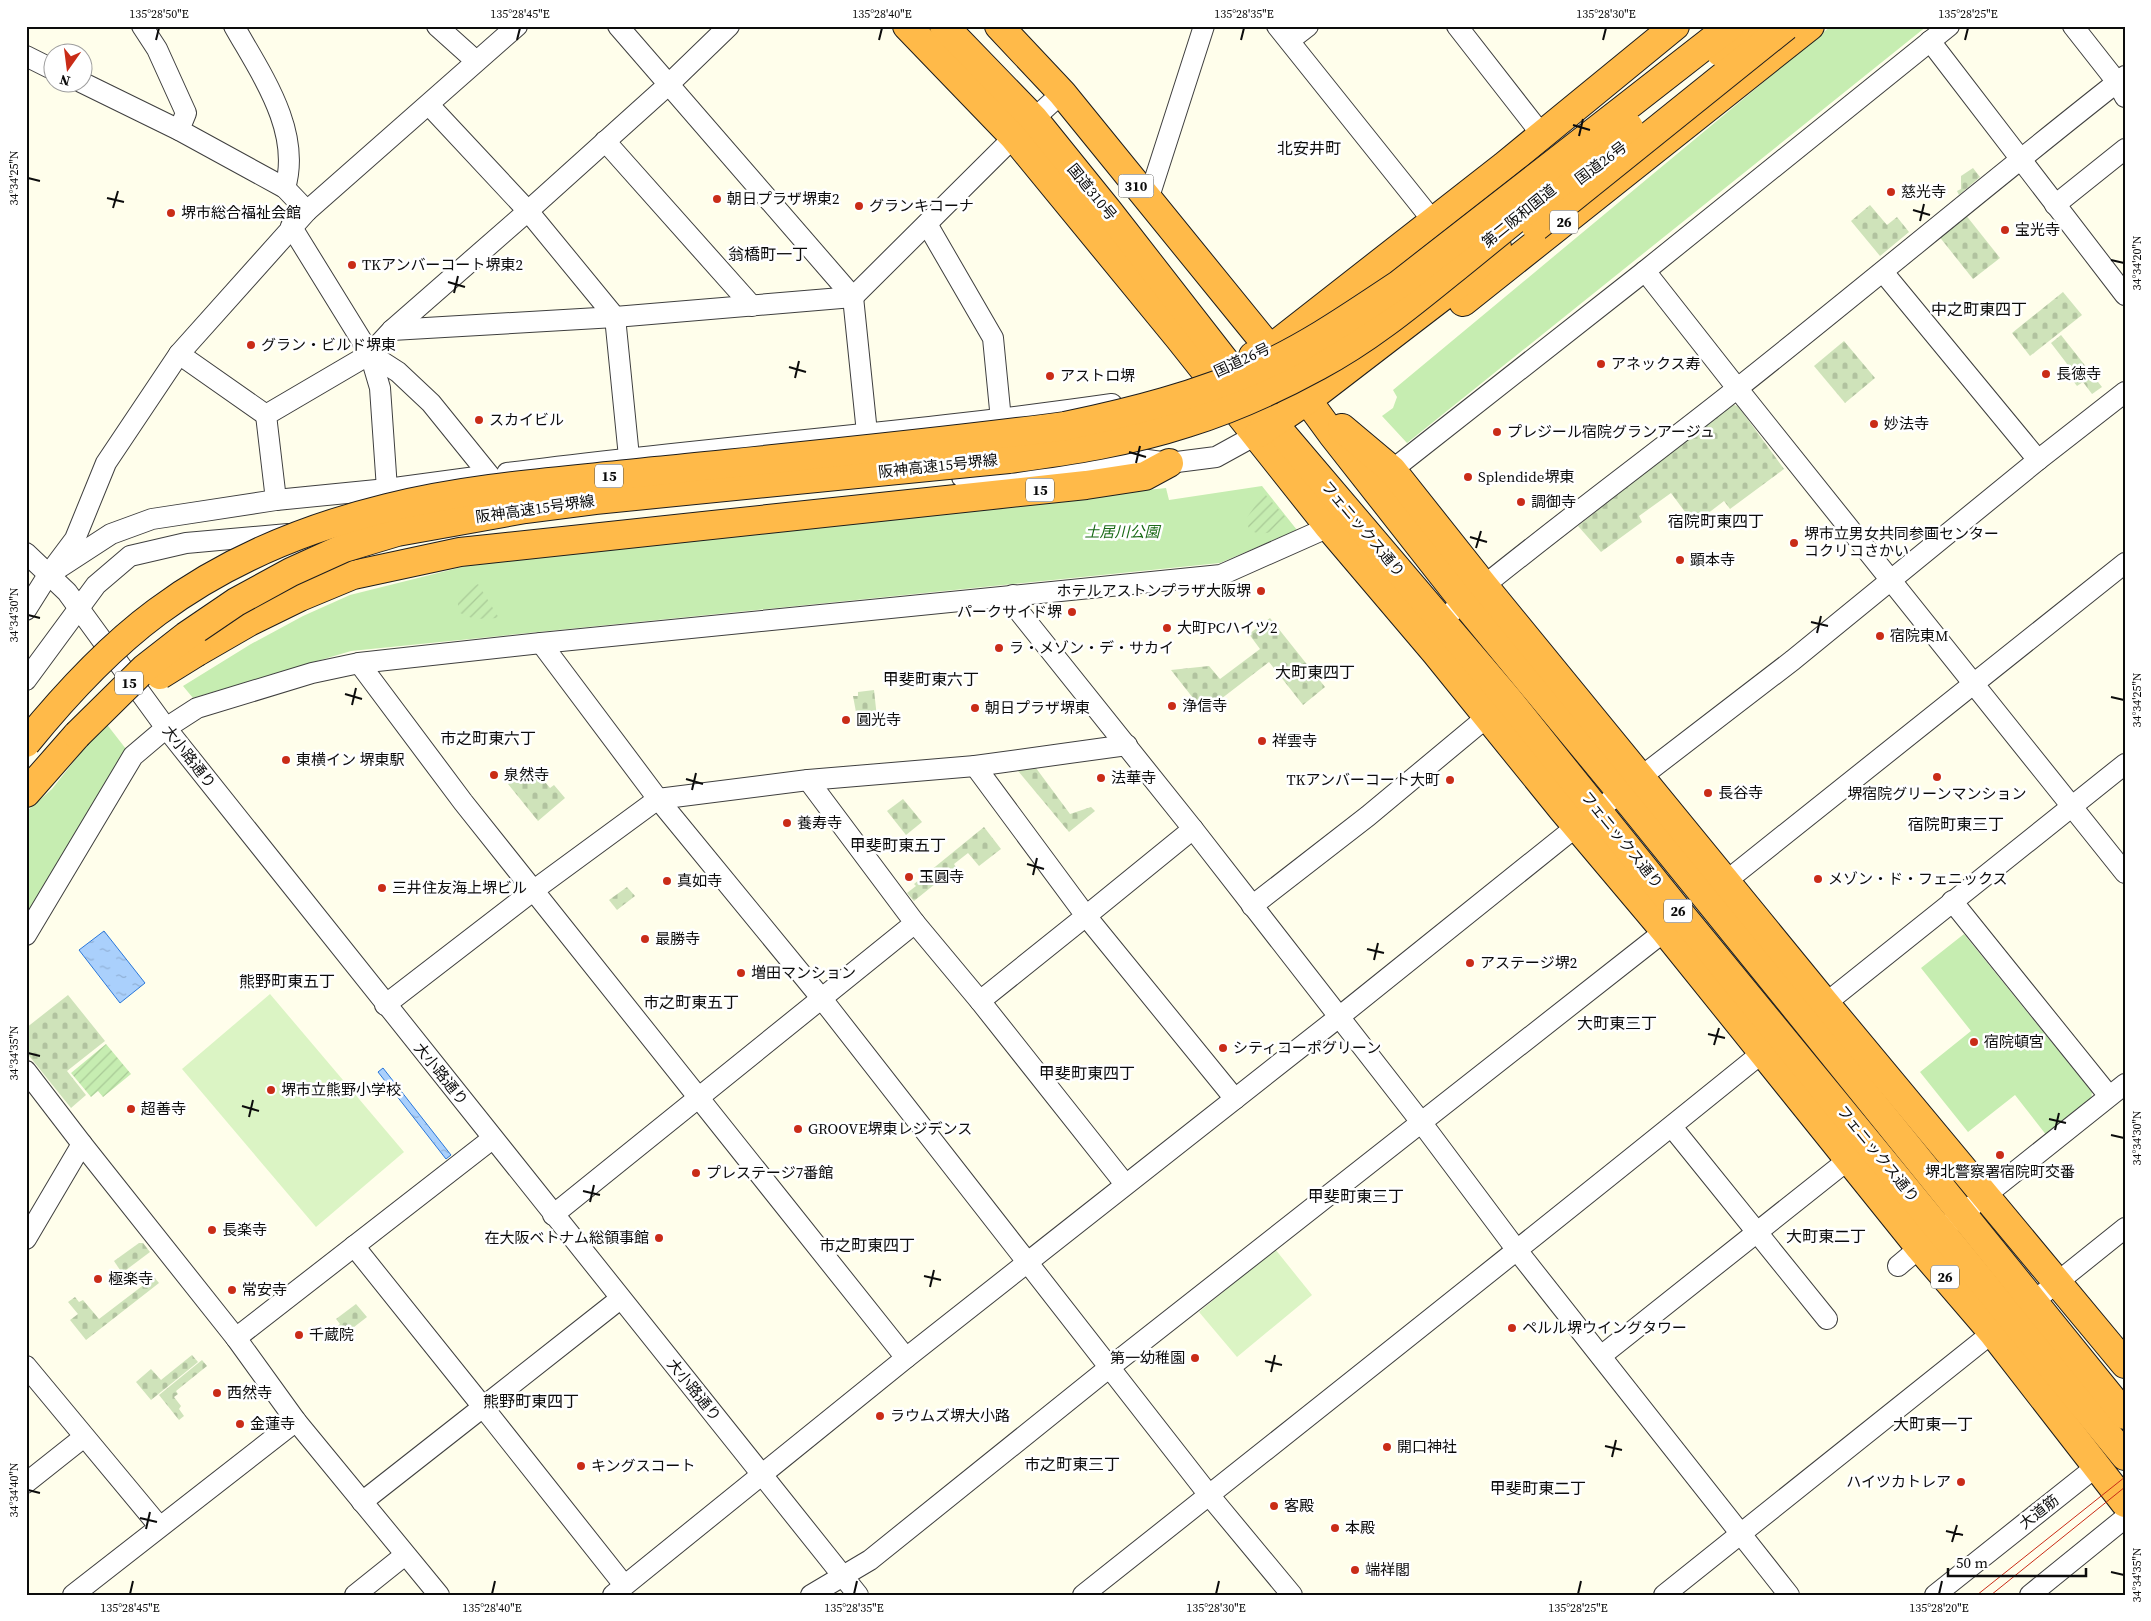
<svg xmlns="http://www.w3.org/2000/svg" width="2151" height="1621" font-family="'Source Serif 4','Noto Sans JP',serif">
<defs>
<pattern id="cemetery-stones" width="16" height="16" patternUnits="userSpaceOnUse" patternTransform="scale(1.25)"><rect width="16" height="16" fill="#cfe3ba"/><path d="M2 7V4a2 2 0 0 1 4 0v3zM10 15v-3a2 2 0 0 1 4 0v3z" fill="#b1c29f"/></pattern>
<pattern id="garden-furrows" width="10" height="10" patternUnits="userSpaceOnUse" patternTransform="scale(1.25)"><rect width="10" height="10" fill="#c6edb1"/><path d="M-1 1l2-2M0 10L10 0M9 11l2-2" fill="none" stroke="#a9ca97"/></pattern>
<pattern id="water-ripples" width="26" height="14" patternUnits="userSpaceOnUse" patternTransform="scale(1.25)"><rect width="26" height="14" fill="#aad0fc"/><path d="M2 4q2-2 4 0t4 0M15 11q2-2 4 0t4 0" fill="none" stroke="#91b1d7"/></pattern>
</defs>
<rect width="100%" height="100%" fill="#fffeeb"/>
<g fill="url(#cemetery-stones)">
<path d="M1973 168 1980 177 1959 195 1957 191 1961 189V176Z"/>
<path d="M1870 205 1887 225 1897 217 1909 232 1880 256 1851 221Z"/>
<path d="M1965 214 2000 258 1973 279 1938 235Z"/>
<path d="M2063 292 2082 315 2030 356 2012 333Z"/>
<path d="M2061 335 2102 387 2092 394 2083 382 2077 386 2067 373 2071 369 2051 343Z"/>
<path d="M1844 341 1875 378 1845 403 1814 366Z"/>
<path d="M1730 404 1738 406 1784 469 1730 509 1724 501 1694 524 1671 493 1639 516 1642 522 1601 552 1578 526Z"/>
<path d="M1270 618 1325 687 1303 705 1269 662 1204 712 1171 670 1209 666 1220 679 1260 649 1249 634Z"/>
<path d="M874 690 878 727 859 728 853 696H858V692Z"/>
<path d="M1033 764 1070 814 1091 807 1095 811 1069 832 1014 766Z"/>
<path d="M531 765 550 788 554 785 565 798 538 821 508 784Z"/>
<path d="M903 799 922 822 906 835 887 811Z"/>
<path d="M984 827 1001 849 979 866 968 853 954 864 956 867 914 901 907 893 916 886 914 884Z"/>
<path d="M627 887 635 896 617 910 609 900Z"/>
<path d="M68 995 105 1041 67 1071 86 1095 71 1108 26 1052V1028Z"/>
<path d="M139 1243H143L150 1252 122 1273 114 1261Z"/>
<path d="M154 1277 159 1283 86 1340 70 1320 78 1314 68 1302 75 1297 79 1302 83 1300 99 1319Z"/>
<path d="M356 1304 367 1317 336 1341 329 1333 340 1324 336 1319Z"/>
<path d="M192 1355 198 1362 151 1400 136 1382 151 1369 161 1380Z"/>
<path d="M202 1360 207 1366 176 1391 178 1394 174 1397 181 1406 179 1409 184 1416 179 1420 159 1395Z"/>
</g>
<g fill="#c6edb1">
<path d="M1831 26H1927L1407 443 1382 416 1393 408 1397 397 1393 390Z"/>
<path d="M1262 486 1297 530 1220 563 351 651 193 698 183 686 251 644 303 616 350 595 486 561 1166 488 1169 500Z"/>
<path d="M105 722 126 749 26 915V812L52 789Z"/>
<path d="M1964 934 2092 1092 2091 1101 2047 1136 2015 1095 1968 1132 1920 1072 1971 1031 1921 968Z"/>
</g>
<g fill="url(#garden-furrows)">
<path d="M1264 493 1289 521C1280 530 1260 539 1249 529L1246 519Z"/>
<path d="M478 584 499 618 474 619 460 613C453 597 465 590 478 584Z"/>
<path d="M106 1044 131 1074 103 1097 98 1091 91 1097 71 1073Z"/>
</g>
<g fill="#dbf4c4">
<path d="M270 994 404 1152 316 1227 182 1069Z"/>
<path d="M1275 1249 1312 1295 1237 1357 1199 1312Z"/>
</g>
<g fill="url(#water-ripples)" stroke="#2a77da">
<path d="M104 931 145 983 120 1003 79 950Z"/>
<path d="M383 1068 451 1155 446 1159 378 1072Z"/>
</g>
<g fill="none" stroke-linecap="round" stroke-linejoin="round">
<g stroke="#3f3f3f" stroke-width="22">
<g id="minor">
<path d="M142 26 157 49 186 113 179 130"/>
<path d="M234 26C261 74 302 131 285 188"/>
<path d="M437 26 476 61"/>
<path d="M618 26 853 297 867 433"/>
<path d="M1277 26 1433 221"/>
<path d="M1457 26 1542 135"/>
<path d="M2073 26 2117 82 2125 97"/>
<path d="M1290 40 1308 26"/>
<path d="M1930 41 2125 295"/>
<path d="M26 56 52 69"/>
<path d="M81 82 179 130 285 188 307 211"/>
<path d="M429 105 528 211 615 317 629 457"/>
<path d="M605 141 752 306"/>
<path d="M1148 200 1204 26"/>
<path d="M2055 205 2125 149"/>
<path d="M927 224 993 338 1001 420"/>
<path d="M291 226 370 354 380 388 387 489"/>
<path d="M1645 271 1737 388 2125 873"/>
<path d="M1883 272 2038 460"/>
<path d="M392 330 615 317 853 297 1014 137 1062 93"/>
<path d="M179 354 266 415"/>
<path d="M370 354 398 372 431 403 490 476"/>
<path d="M1392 470 1645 271 1949 26"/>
<path d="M507 473C708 447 911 433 1112 404"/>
<path d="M962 477 1086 467 1140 459 1169 463 1216 457 1256 435"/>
<path d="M276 500 266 415 370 354 392 330 528 211 668 85 729 26"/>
<path d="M26 553 67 592 166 728 858 1595"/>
<path d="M48 575 111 534 152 519 276 500 387 489 476 477"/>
<path d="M1013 595 1021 614 1193 829 1421 1122 1516 1249 1789 1595"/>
<path d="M26 610 48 575 75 539 106 463 179 354 307 211 517 26"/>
<path d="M1431 629C1531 545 1637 468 1739 387 1869 284 1995 178 2125 76"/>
<path d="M359 663 463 802 906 1358"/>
<path d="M26 680 96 585 130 556 186 543 288 534"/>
<path d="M1193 829 1086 916 1235 1099"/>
<path d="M1715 890 2125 563"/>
<path d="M1952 901 2109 1096"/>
<path d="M1252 906 1368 816 1487 717"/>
<path d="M915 923 980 1001 1086 916 975 766 1127 745"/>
<path d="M26 935 133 756 166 728 197 708 312 673 359 663 541 643"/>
<path d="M980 1001 1125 1184"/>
<path d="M385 1005 534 890 658 799 808 780 975 766"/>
<path d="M1816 1011 2125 764"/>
<path d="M26 1071 82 1144 236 1338 296 1421 439 1595"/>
<path d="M1672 1127 1827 1319"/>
<path d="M553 1215 915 923 808 780"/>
<path d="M1952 1222 2125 1084"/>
<path d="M26 1239 82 1144"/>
<path d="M354 1246 483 1407 620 1299"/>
<path d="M1898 1266 1929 1240"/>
<path d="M2034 1301 2125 1228"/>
<path d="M236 1338 492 1139"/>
<path d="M1601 1356 1858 1152"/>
<path d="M26 1366 159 1526"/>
<path d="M26 1483 84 1437"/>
<path d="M362 1502 483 1407 624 1585"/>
<path d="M73 1595 296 1421"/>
<path d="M355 1595 405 1555"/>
<path d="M613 1595 906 1358 1339 1017 1577 826 1793 660 2038 460 2125 392"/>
<path d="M811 1595 870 1560 1110 1367 1675 923"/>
<path d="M1083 1595C1314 1412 1545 1229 1773 1044"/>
<path d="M1292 1595 1209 1495 822 999 658 799 541 643 1221 575 1329 527"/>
<path d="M1664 1595 2002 1325"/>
<path d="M1935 1595 2097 1466"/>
<path d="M2030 1595 2125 1518"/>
</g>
</g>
<g stroke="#1d1d1d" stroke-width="30">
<g id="highway">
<path d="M907 26 1014 137 1179 338 1329 527 1436 653 1563 810 1665 931 1920 1248 1993 1333 2125 1503"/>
<path d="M944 26 1034 119 1109 212 1274 424 1507 698 1683 917 2125 1456"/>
<path d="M999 26 1062 93 1270 349 1332 434 1464 602 1621 792 2125 1415"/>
<path d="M1463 302 1810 26"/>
<path d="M1253 356 1270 349 1504 166 1675 26"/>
<path d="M1342 428 1392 470 1484 586 1825 1003 2125 1364"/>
<path d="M1259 433 1309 399 1460 283 1497 247"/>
<path d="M197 652 249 622 300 597 353 575 460 552 1086 485 1145 476 1169 463"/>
<path d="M26 793 77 735"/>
</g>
</g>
<use href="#minor" stroke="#fff" stroke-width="20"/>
<use href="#highway" stroke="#ffba49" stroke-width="28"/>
<g stroke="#c92c17" stroke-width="1">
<path d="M1977 1595 2125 1477"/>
<path d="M1991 1595 2125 1487"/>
</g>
<g stroke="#1d1d1d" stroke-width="30" stroke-linecap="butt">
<g id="highway-bridge">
<path d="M1720 52 1752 26"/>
<path d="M1536 227 1786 26"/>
<path d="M160 675 197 652"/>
<path d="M77 735 145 668 186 636 236 602 291 572 344 548 397 532 525 509 595 500 1009 459C1069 451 1129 442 1187 423 1232 409 1276 389 1318 366 1371 338 1418 298 1465 260 1520 216 1574 171 1629 127"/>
<path d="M26 743C65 695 107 649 157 612 224 562 306 528 387 508 475 486 566 481 656 471 792 457 929 444 1065 426 1133 412 1198 395 1261 367 1310 345 1354 314 1398 285L1730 26"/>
</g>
</g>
<use href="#highway-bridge" stroke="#ffba49" stroke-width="28"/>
</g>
<path fill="none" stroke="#0c0c0c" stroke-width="2" d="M156 40 159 28M517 40 520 28M879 40 882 28M1241 40 1244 28M1603 40 1606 28M1965 40 1968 28M1573 125 1590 130M1579 136 1583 119M28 178 40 181M107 198 124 202M113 208 118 191M1913 210 1930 215M1920 221 1924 204M2111 260 2124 263M448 282 465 287M454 293 458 276M789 367 806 372M795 378 799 361M1129 452 1146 457M1136 463 1140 446M1470 537 1487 542M1476 548 1481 531M28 615 40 618M1811 622 1828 626M1817 633 1821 616M345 694 362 699M2111 697 2124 700M352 705 356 688M686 779 703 784M692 790 696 773M1027 864 1044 869M1033 875 1037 858M1367 949 1384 953M1374 960 1378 943M1708 1034 1725 1038M1714 1045 1719 1028M28 1053 40 1056M242 1106 259 1111M249 1117 253 1100M2049 1119 2066 1123M2055 1130 2059 1113M2111 1135 2124 1138M583 1191 600 1195M590 1202 594 1185M924 1276 941 1280M930 1287 934 1270M1265 1361 1282 1365M1271 1372 1275 1355M1605 1446 1622 1450M1612 1457 1616 1440M28 1490 40 1493M140 1518 157 1522M146 1529 150 1512M1946 1531 1963 1535M1952 1542 1957 1525M2111 1572 2124 1575M130 1594 133 1581M492 1594 495 1581M854 1594 857 1581M1216 1594 1219 1581M1578 1594 1581 1581M1939 1594 1942 1581"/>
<g fill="#c92c17" stroke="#fff" stroke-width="2">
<circle cx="1891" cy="192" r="5"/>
<circle cx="717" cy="199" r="5"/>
<circle cx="859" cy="206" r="5"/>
<circle cx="171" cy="213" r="5"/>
<circle cx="2005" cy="230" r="5"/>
<circle cx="352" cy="265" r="5"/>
<circle cx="251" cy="345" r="5"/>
<circle cx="1601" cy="364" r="5"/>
<circle cx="2046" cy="374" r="5"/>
<circle cx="1050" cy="376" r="5"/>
<circle cx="479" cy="420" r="5"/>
<circle cx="1874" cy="424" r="5"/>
<circle cx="1497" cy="432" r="5"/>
<circle cx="1468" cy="477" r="5"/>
<circle cx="1521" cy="502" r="5"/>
<circle cx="1794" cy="543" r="5"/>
<circle cx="1680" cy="560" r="5"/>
<circle cx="1261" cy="591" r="5"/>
<circle cx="1072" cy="612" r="5"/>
<circle cx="1167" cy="628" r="5"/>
<circle cx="1880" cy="636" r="5"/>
<circle cx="999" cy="648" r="5"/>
<circle cx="1172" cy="706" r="5"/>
<circle cx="975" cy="708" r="5"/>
<circle cx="846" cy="720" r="5"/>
<circle cx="1262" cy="741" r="5"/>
<circle cx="286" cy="760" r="5"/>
<circle cx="494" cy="775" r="5"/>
<circle cx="1937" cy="777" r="5"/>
<circle cx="1101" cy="778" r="5"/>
<circle cx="1450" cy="780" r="5"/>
<circle cx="1708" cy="793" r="5"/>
<circle cx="787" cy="823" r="5"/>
<circle cx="909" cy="877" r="5"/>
<circle cx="1818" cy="879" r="5"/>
<circle cx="667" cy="881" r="5"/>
<circle cx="382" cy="888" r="5"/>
<circle cx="645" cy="939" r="5"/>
<circle cx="1470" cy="963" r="5"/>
<circle cx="741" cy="973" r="5"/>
<circle cx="1974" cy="1042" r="5"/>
<circle cx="1223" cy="1048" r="5"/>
<circle cx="271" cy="1090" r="5"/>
<circle cx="131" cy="1109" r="5"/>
<circle cx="798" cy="1129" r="5"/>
<circle cx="2000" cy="1155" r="5"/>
<circle cx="696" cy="1173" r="5"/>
<circle cx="212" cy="1230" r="5"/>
<circle cx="659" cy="1238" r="5"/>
<circle cx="98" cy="1279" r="5"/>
<circle cx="232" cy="1290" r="5"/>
<circle cx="1512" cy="1328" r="5"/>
<circle cx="299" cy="1335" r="5"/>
<circle cx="1195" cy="1358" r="5"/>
<circle cx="217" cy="1393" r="5"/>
<circle cx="880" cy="1416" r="5"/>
<circle cx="240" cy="1424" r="5"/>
<circle cx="1387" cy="1447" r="5"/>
<circle cx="581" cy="1466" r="5"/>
<circle cx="1961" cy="1482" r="5"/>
<circle cx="1274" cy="1506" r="5"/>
<circle cx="1335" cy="1528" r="5"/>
<circle cx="1355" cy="1570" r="5"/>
</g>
<g text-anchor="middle" stroke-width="5" stroke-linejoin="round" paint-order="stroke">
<g fill="#fff" stroke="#555" stroke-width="1">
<rect x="1118.5" y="174.5" width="35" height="23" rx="4"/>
<rect x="1550" y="210.5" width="28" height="23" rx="4"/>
<rect x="595" y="464.5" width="28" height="23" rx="4"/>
<rect x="1026" y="478.5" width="28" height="23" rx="4"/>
<rect x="115" y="671.5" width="28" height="23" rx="4"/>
<rect x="1664" y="899.5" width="28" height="23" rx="4"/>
<rect x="1931" y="1265.5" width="28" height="23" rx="4"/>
</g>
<g font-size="14" font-weight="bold" fill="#0c0c0c">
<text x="1136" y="191">310</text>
<text x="1564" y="227">26</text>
<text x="609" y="481">15</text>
<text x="1040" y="495">15</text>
<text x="129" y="688">15</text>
<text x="1678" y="916">26</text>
<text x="1945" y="1282">26</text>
</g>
<g font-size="15" fill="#0c0c0c" stroke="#fff">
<text transform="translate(1601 163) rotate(-37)" y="5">国道26号</text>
<text transform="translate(1092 192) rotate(51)" y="5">国道310号</text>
<text transform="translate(1519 216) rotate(-39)" y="5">第二阪和国道</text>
<text transform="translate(1242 360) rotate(-25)" y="5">国道26号</text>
<text transform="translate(938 466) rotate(-6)" y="5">阪神高速15号堺線</text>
<text transform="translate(535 509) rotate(-8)" y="5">阪神高速15号堺線</text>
<text transform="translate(1363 529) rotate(50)" y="5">フェニックス通り</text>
<text transform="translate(189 757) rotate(52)" y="5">大小路通り</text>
<text transform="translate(1622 840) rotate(51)" y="5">フェニックス通り</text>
<text transform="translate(441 1074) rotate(51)" y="5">大小路通り</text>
<text transform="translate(1878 1154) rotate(51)" y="5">フェニックス通り</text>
<text transform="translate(694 1390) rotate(51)" y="5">大小路通り</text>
<text transform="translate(2039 1512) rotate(-38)" y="5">大道筋</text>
</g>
<g font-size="15" fill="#0c0c0c" stroke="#fff" text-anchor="start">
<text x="1901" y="197">慈光寺</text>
<text x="727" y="204">朝日プラザ堺東2</text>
<text x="869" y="211">グランキコーナ</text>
<text x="181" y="218">堺市総合福祉会館</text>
<text x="2015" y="235">宝光寺</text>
<text x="362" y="270">TKアンバーコート堺東2</text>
<text x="261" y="350">グラン・ビルド堺東</text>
<text x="1611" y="369">アネックス寿</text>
<text x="2056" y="379">長徳寺</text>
<text x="1060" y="381">アストロ堺</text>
<text x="489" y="425">スカイビル</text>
<text x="1884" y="429">妙法寺</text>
<text x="1507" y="437">プレジール宿院グランアージュ</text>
<text x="1478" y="482">Splendide堺東</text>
<text x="1531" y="507">調御寺</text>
<text x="1804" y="539">堺市立男女共同参画センター<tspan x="1804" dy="17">コクリコさかい</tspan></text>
<text x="1690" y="565">顕本寺</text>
<text x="1251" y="596" text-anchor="end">ホテルアストンプラザ大阪堺</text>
<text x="1062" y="617" text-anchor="end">パークサイド堺</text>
<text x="1177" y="633">大町PCハイツ2</text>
<text x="1890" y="641">宿院東M</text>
<text x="1009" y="653">ラ・メゾン・デ・サカイ</text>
<text x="1182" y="711">浄信寺</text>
<text x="985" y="713">朝日プラザ堺東</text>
<text x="856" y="725">圓光寺</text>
<text x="1272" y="746">祥雲寺</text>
<text x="296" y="765">東横イン 堺東駅</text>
<text x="504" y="780">泉然寺</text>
<text x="1111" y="783">法華寺</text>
<text x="1440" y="785" text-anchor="end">TKアンバーコート大町</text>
<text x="1718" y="798">長谷寺</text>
<text x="1937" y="799" text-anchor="middle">堺宿院グリーンマンション</text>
<text x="797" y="828">養寿寺</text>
<text x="919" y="882">玉圓寺</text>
<text x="1828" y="884">メゾン・ド・フェニックス</text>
<text x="677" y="886">真如寺</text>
<text x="392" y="893">三井住友海上堺ビル</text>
<text x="655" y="944">最勝寺</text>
<text x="1480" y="968">アステージ堺2</text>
<text x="751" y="978">増田マンション</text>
<text x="1984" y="1047">宿院頓宮</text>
<text x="1233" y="1053">シティコーポグリーン</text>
<text x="281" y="1095">堺市立熊野小学校</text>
<text x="141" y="1114">超善寺</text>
<text x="808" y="1134">GROOVE堺東レジデンス</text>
<text x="2000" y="1177" text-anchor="middle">堺北警察署宿院町交番</text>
<text x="706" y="1178">プレステージ7番館</text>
<text x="222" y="1235">長楽寺</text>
<text x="649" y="1243" text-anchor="end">在大阪ベトナム総領事館</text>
<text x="108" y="1284">極楽寺</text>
<text x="242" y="1295">常安寺</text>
<text x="1522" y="1333">ペルル堺ウイングタワー</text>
<text x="309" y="1340">千蔵院</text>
<text x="1185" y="1363" text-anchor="end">第一幼稚園</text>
<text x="227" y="1398">西然寺</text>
<text x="890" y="1421">ラウムズ堺大小路</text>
<text x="250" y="1429">金蓮寺</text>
<text x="1397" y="1452">開口神社</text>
<text x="591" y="1471">キングスコート</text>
<text x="1951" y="1487" text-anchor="end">ハイツカトレア</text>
<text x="1284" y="1511">客殿</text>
<text x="1345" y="1533">本殿</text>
<text x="1365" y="1575">端祥閣</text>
</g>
<g font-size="15" font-style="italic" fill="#1a6a17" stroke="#fff">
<text x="1122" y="537">土居川公園</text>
</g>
<g font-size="16" fill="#0c0c0c" stroke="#fff">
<text x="1309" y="154">北安井町</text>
<text x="768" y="260">翁橋町一丁</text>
<text x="1979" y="315">中之町東四丁</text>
<text x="1716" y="527">宿院町東四丁</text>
<text x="1315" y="678">大町東四丁</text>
<text x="931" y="685">甲斐町東六丁</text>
<text x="488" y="744">市之町東六丁</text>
<text x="1956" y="830">宿院町東三丁</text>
<text x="898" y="851">甲斐町東五丁</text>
<text x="287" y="987">熊野町東五丁</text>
<text x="691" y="1008">市之町東五丁</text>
<text x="1617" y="1029">大町東三丁</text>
<text x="1087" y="1079">甲斐町東四丁</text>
<text x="1356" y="1202">甲斐町東三丁</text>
<text x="1826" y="1242">大町東二丁</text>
<text x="867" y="1251">市之町東四丁</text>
<text x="531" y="1407">熊野町東四丁</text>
<text x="1933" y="1430">大町東一丁</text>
<text x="1072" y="1470">市之町東三丁</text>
<text x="1538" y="1494">甲斐町東二丁</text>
</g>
</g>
<rect width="2151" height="1621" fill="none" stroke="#ffffff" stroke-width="55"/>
<g transform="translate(68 68) rotate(194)"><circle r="24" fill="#ffffff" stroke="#9e9e9e"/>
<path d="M0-4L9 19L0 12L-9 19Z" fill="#c92c17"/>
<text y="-8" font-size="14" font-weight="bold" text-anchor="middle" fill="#0c0c0c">N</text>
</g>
<path d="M1948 1568v8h138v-8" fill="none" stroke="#0c0c0c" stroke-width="2.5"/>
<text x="1956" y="1568" font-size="15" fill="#0c0c0c" stroke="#ffffff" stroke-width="4" paint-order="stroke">50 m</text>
<rect x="28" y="28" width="2096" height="1566" fill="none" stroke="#0c0c0c" stroke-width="2"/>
<g font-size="12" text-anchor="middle" fill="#0c0c0c">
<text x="159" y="18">135°28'50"E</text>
<text x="520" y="18">135°28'45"E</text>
<text x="882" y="18">135°28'40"E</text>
<text x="1244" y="18">135°28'35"E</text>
<text x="1606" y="18">135°28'30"E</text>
<text x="1968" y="18">135°28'25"E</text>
<text transform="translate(14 178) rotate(-90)" y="4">34°34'25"N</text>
<text transform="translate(2137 263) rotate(-90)" y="4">34°34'20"N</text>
<text transform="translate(14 615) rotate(-90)" y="4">34°34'30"N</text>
<text transform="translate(2137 700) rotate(-90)" y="4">34°34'25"N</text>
<text transform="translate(14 1053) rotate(-90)" y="4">34°34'35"N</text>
<text transform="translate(2137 1138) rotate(-90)" y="4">34°34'30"N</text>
<text transform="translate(14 1490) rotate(-90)" y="4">34°34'40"N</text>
<text transform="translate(2137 1575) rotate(-90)" y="4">34°34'35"N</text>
<text x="130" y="1612">135°28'45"E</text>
<text x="492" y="1612">135°28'40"E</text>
<text x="854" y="1612">135°28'35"E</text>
<text x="1216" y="1612">135°28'30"E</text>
<text x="1578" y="1612">135°28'25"E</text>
<text x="1939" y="1612">135°28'20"E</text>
</g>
</svg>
